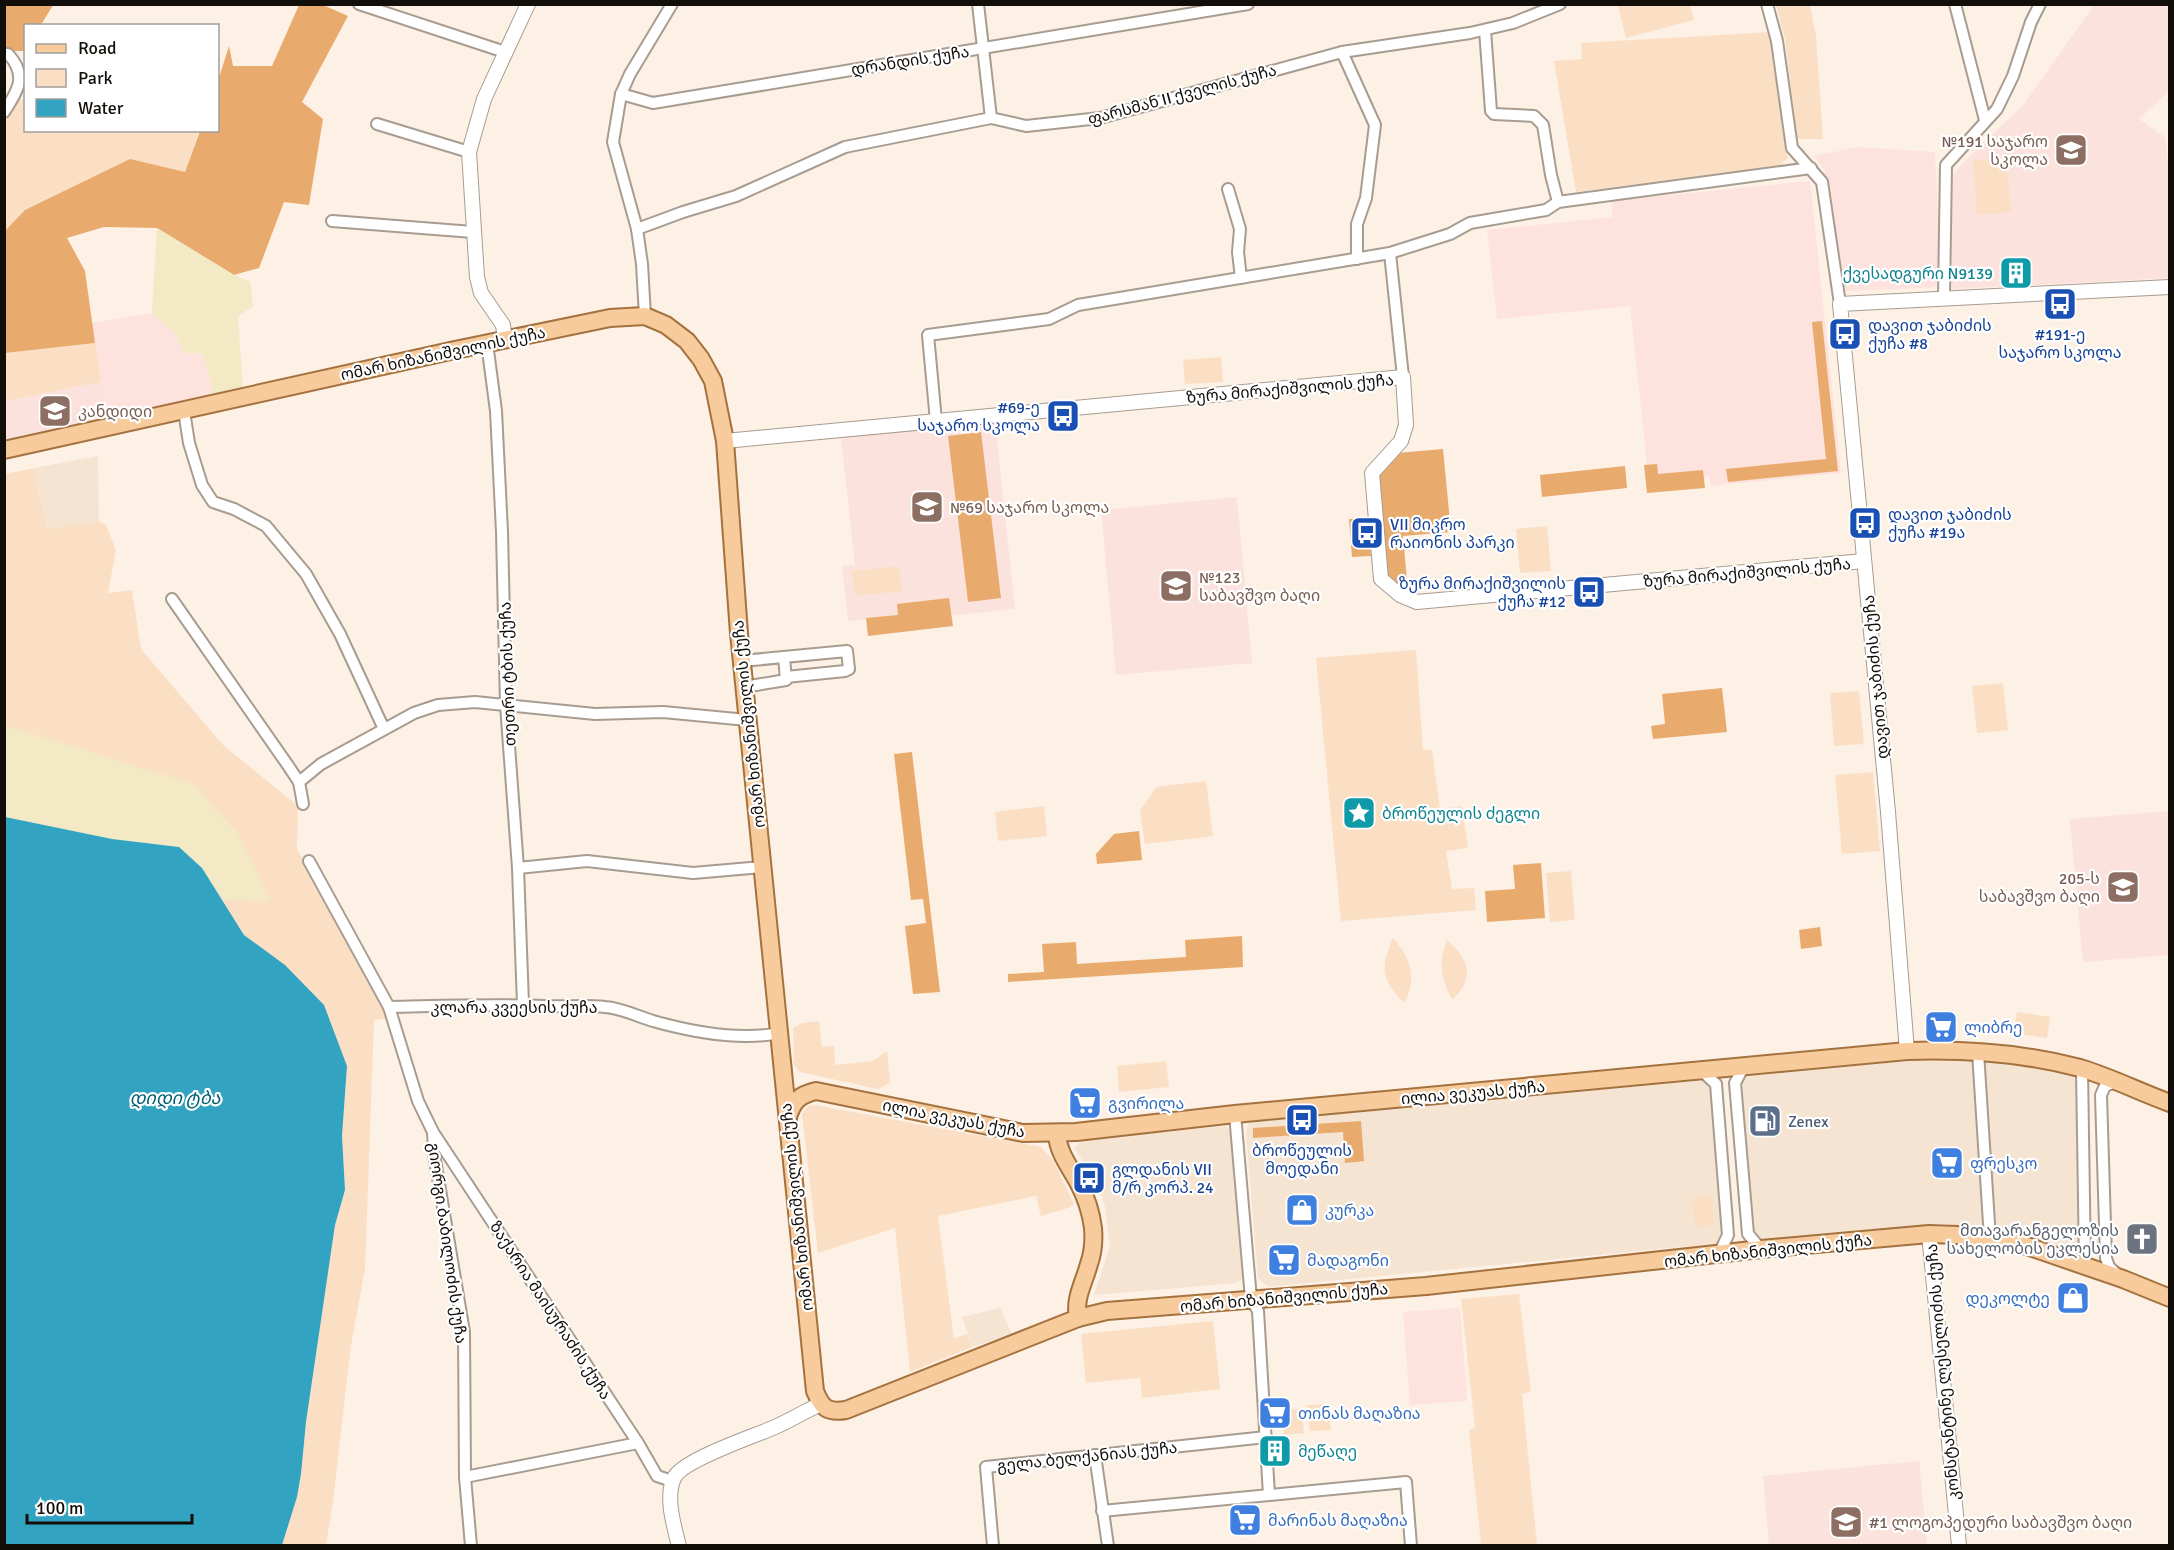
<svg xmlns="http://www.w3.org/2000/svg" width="2174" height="1550" font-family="Signika,'Noto Sans Georgian',sans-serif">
<rect width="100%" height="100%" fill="#fdf0e5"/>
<g fill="#f5e4d2">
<path d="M98 456 99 521 47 530 34 468Z"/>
<path d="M1952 1057 2018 1063 2077 1076 2085 1246 2078 1253 2053 1245 1984 1229 1944 1224 1758 1240 1751 1230 1737 1083 1741 1076Z"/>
<path d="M1706 1080 1713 1086 1726 1236 1721 1243 1268 1287 1258 1278 1246 1132 1249 1122Z"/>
<path d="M1226 1126 1233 1132 1244 1278 1236 1283 1094 1295 1110 1246 1105 1207 1097 1182 1074 1148 1082 1140Z"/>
<path d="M1000 1308 1012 1334 972 1347 962 1317Z"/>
</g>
<g fill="#fde2de">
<path d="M1859 147 1935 152 1941 287 1844 291 1825 171 1814 156Z"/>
<path d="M1810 181 1841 473 1711 486 1709 476 1649 482 1630 306 1497 319 1487 230 1613 217 1611 201Z"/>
<path d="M152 313 174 332 184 353 203 354 215 397 108 421 91 323Z"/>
<path d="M1460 1308 1467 1401 1410 1405 1403 1312Z"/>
</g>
<g fill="#fce2dc">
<path d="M2094 5H2169V91L2139 119 2166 138 2170 191 2169 278 1952 289 1950 178 1964 162 2024 104Z"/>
<path d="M101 382 108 421 5 442V401Z"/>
<path d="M995 422 1015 609 871 624 870 619 848 621 842 566 855 565 841 438Z"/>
<path d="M1237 497 1252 663 1116 675 1101 510Z"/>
<path d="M2169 811V955L2083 962 2070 819Z"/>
<path d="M1919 1461 1927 1545H1769L1763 1476Z"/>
</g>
<g fill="#fbdfc5">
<path d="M1622 4 1690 5 1694 20 1626 38 1618 6Z"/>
<path d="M1776 5H1810L1816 36 1823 139H1797L1785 39Z"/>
<path d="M1773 32 1788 158 1779 166 1576 192 1554 61 1582 59 1581 43Z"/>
<path d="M5 96 25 101 26 130 199 131 185 172 25 210 5 232Z"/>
<path d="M2006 157 2011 212 1977 215 1973 160Z"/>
<path d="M95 343 101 382 5 401 4 353Z"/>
<path d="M1221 357 1223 382 1185 384 1183 360Z"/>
<path d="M34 468 47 529 99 521 106 525 116 550 108 593 132 590 141 649 223 745 298 806 297 849 378 996 387 1018 374 1020 365 1269 351 1345 333 1501 326 1545H282L301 1474 306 1422 335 1225 345 1190 342 1136 347 1066 324 1006 285 965 244 935 202 868 179 847 5 817V474Z"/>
<path d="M1547 526 1551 571 1520 573 1516 529Z"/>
<path d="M899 566 902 591 855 596 852 571Z"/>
<path d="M1416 650 1423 750H1432L1440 809 1462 806 1468 848 1446 851 1452 889 1474 888 1476 910 1341 921 1316 658Z"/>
<path d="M2003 683 2008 730 1977 733 1972 686Z"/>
<path d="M1859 691 1864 744 1834 746 1830 693Z"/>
<path d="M1873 772 1880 851 1842 854 1835 775Z"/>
<path d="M1206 781 1213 836 1145 844 1140 811 1156 787Z"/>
<path d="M1044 806 1047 836 998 841 995 812Z"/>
<path d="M1571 871 1575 920 1550 922 1546 873Z"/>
<path d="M1393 938C1411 958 1418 979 1404 1003 1381 979 1380 969 1393 938Z"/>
<path d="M1447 940C1470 960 1475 978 1452 1000 1441 978 1438 964 1447 940Z"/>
<path d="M2017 1012 2050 1017 2047 1038 2014 1033Z"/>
<path d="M819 1021 822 1047 834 1046 835 1065 873 1061 887 1051 890 1083 878 1089 800 1072 794 1065 793 1028 802 1023Z"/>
<path d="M1166 1061 1169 1087 1119 1092 1117 1066Z"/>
<path d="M815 1105 1041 1147 1053 1160 1074 1204 1068 1208 1041 1216 1036 1196 938 1216 954 1339 967 1334 972 1347 910 1372 895 1228 818 1253 802 1114 808 1106Z"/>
<path d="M1712 1196 1714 1225 1695 1227 1692 1198Z"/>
<path d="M1519 1294 1531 1392 1522 1394 1537 1545H1481L1469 1430 1475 1428 1461 1299Z"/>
<path d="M1213 1321 1220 1389 1142 1398 1140 1378 1086 1383 1081 1334Z"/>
<path d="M1329 1404 1331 1430 1310 1431 1307 1405Z"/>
<path d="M1302 1409 1304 1433 1284 1435 1282 1410Z"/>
</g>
<g fill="#e8ab6d">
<path d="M5 5H53L41 25 26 26 25 51H5Z"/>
<path d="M299 5H323L348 16 302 102 323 119 309 205 284 202 259 268 234 275 157 228 104 227 67 238 85 271 95 343 5 353 4 232 25 210 130 159 185 172 200 131 218 130V81L229 46 233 66H272Z"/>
<path d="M1822 321 1838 471 1728 482 1726 469 1826 459 1812 322Z"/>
<path d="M981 432 1001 598 968 602 948 436Z"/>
<path d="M1443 449 1451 532 1403 536 1408 592 1388 580 1378 470 1398 453Z"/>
<path d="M1657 464 1658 474 1703 470 1705 488 1647 493 1644 465Z"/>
<path d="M1625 466 1627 488 1542 497 1540 475Z"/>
<path d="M1367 518 1371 556 1352 557 1349 519Z"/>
<path d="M949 598 953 626 868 636 866 618 898 615 897 604Z"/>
<path d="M1722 688 1727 732 1653 739 1651 726 1665 724 1662 694Z"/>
<path d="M912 752 940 992 913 994 905 926 926 923 923 899 911 900 894 754Z"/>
<path d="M1139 831 1142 860 1097 864 1096 854 1114 834Z"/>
<path d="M1541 863 1545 918 1487 922 1485 891 1515 889 1513 865Z"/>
<path d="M1820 927 1822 946 1801 949 1799 930Z"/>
<path d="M1242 936 1243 967 1008 982V974L1044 972 1042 944 1076 942 1077 964 1186 957 1185 940Z"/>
<path d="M1361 1121 1364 1161 1345 1163 1343 1132 1253 1138V1128Z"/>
</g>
<g fill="#f3e9c4">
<path d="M157 228 234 275 250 282 253 307 238 316 243 392 214 393 203 354 184 353 174 332 152 313Z"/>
<path d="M4 725 193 784 237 832 271 901 224 900 202 868 178 847 112 839 5 817Z"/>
</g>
<path fill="#32a3c0" d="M5 817 112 839 179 847 202 868 244 935 285 965 324 1005 347 1066 342 1136 345 1190 335 1225 306 1422 301 1474 297 1497 282 1545H5Z"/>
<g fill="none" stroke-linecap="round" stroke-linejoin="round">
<g stroke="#a89c91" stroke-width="14">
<g id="minor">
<path d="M359 4 505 52"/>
<path d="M978 4 991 118"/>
<path d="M1767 4 1777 41 1792 148 1822 182 1840 304"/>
<path d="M1955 4 1985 120"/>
<path d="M1485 30 1491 111 1494 114 1534 116 1543 125 1551 175 1558 202"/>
<path d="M1342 52 1375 125 1366 198 1357 224V259"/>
<path d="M4 54H8C28 75 18 91 4 112"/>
<path d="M621 94 653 103 1248 4"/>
<path d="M377 124 469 152"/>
<path d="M1228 189 1240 229 1238 252 1241 278"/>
<path d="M332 221 473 232"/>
<path d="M637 229 683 212 736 196 845 147 991 118 1026 126 1100 118 1342 52 1470 33 1513 23 1560 4"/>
<path d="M1390 253 1403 377"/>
<path d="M1944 297 1946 165 1997 109 2013 76 2031 22 2040 4"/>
<path d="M645 316 642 264 637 229 613 142 621 94 630 74 672 4"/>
<path d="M487 343 496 411 502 532 506 705 518 868 523 1004"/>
<path d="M184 411 189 443 202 485 213 502 234 509 266 526 306 574 340 634 384 729"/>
<path d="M936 421 928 335 1049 319 1078 305 1390 253 1450 234 1470 223 1546 210 1558 202 1811 168"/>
<path d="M172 599 287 764 299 782 303 804"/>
<path d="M742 661 847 651 849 669 845 671 786 677"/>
<path d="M744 687 786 680 784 657"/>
<path d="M299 782 321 764 414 713 438 705 475 702 595 714 663 712 747 720"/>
<path d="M309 861 389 1007 418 1101 433 1132 434 1154 464 1332 465 1477 471 1546"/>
<path d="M518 868 587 861 693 873 762 867"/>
<path d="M389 1007C441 1006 493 1004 545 1006 565 1007 585 1005 605 1007 621 1008 637 1016 653 1021 692 1032 739 1041 780 1033"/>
<path d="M1978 1052 1990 1239"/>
<path d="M1744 1066 1735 1083 1748 1234 1761 1249"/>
<path d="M2082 1069 2085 1265"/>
<path d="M1702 1071 1716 1084 1728 1235 1719 1254"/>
<path d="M2115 1082 2105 1086 2101 1095 2106 1258 2109 1267 2117 1274"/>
<path d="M1235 1114 1251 1299 1258 1311 1269 1495"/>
<path d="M433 1132 638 1443 657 1476 672 1481"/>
<path d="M1095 1455 1108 1546"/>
<path d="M465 1477 638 1443"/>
<path d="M1102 1511 1406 1482 1411 1546"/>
<path d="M993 1546 986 1467 1266 1437"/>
</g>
</g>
<g stroke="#a89c91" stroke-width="16">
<g id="tertiary">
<path d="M505 339 503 325 481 293 477 277 469 152 484 99 528 4"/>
<path d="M725 441 1403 377 1406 425 1401 441 1372 473 1381 579 1400 595 1417 602 1864 561"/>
<path d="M1907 1051 1888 812 1840 304 2170 287"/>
<path d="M1929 1234 1959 1546"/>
<path d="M679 1546C674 1526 665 1497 674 1478 682 1460 755 1436 775 1427 791 1420 805 1411 821 1404"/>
</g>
</g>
<g stroke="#a4723f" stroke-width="20">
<g id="primary">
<path d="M4 450 455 350 610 318 645 316 666 325 687 341 701 359 713 381 725 441 739 633 815 1391C822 1408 827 1413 846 1410L1078 1318 1107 1311 1426 1286 1761 1249 1929 1234 1958 1235 2021 1244 2123 1279 2170 1298"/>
<path d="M788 1117C793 1101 799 1095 816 1091L1023 1133 1076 1132 1235 1114 1907 1051C1965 1049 2023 1053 2080 1068 2110 1077 2140 1092 2170 1103"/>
<path d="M1057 1134C1058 1153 1070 1167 1079 1184 1086 1197 1091 1213 1093 1228 1094 1240 1093 1253 1089 1264 1084 1283 1074 1298 1078 1318"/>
</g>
</g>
<use href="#minor" stroke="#fff" stroke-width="10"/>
<use href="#tertiary" stroke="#fff" stroke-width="14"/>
<use href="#primary" stroke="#f8cb9d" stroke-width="16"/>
</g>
<defs>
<g id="school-square" transform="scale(1.725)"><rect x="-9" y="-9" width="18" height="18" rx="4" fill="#8d6e63" stroke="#fff"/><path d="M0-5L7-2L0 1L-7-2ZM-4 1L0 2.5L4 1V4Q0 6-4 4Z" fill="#fff"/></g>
<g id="building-square" transform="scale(1.725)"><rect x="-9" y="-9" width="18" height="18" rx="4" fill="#0f9aa8" stroke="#fff"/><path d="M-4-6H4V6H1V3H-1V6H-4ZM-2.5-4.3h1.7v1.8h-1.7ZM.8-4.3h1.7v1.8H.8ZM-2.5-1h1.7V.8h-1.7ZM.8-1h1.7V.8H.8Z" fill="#fff"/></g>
<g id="bus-square" transform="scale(1.725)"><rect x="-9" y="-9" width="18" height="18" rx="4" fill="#1a4fb4" stroke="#fff"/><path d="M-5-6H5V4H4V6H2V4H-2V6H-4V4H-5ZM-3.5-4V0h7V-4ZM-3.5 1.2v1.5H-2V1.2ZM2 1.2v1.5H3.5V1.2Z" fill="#fff"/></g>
<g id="sight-square" transform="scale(1.725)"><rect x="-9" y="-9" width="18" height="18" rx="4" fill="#0f9aa8" stroke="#fff"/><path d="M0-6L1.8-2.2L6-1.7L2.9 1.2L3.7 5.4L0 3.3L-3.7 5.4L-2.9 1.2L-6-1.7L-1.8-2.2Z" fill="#fff"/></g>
<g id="supermarket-square" transform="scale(1.725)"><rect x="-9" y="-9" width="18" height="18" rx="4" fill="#3f7fe0" stroke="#fff"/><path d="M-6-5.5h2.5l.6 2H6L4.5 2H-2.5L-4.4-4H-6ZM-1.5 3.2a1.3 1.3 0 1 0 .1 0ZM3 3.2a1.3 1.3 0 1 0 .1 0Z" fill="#fff"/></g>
<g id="fuel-square" transform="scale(1.725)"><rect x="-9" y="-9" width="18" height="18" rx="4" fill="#5c6f8a" stroke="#fff"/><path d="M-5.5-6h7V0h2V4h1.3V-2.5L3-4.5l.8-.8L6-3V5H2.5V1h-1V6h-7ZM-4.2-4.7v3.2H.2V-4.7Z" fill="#fff"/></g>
<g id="shop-square" transform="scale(1.725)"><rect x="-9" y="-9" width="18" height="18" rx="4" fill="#3f7fe0" stroke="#fff"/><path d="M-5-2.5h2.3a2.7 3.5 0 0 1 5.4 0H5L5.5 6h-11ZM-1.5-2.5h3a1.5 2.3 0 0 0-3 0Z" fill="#fff"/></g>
<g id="church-square" transform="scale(1.725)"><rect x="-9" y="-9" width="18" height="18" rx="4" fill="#6b7280" stroke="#fff"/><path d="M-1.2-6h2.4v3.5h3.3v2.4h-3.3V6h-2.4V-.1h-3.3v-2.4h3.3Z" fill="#fff"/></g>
</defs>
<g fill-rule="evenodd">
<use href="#school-square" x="2071" y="150"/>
<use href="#building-square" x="2016" y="273"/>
<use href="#bus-square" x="2060" y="304"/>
<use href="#bus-square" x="1845" y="334"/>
<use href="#school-square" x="55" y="411"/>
<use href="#bus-square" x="1063" y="416"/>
<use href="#school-square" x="927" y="507"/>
<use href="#bus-square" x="1865" y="523"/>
<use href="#bus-square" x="1367" y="533"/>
<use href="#school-square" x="1176" y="586"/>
<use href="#bus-square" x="1589" y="592"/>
<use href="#sight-square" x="1359" y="813"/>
<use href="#school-square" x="2123" y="887"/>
<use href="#supermarket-square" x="1941" y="1027"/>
<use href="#supermarket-square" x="1085" y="1103"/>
<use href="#bus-square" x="1302" y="1120"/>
<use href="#fuel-square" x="1765" y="1121"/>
<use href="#supermarket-square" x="1947" y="1163"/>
<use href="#bus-square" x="1089" y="1178"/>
<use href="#shop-square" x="1302" y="1210"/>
<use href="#church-square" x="2142" y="1239"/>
<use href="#supermarket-square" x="1284" y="1260"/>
<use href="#shop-square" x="2073" y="1298"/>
<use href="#supermarket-square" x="1275" y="1413"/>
<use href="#building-square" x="1275" y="1451"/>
<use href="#supermarket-square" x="1245" y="1520"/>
<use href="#school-square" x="1846" y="1522"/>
</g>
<g text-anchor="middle" stroke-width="4.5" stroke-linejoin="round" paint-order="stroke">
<g font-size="16" fill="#120e0a" stroke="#fff">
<text transform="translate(910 60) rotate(-9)" y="6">დრანდის ქუჩა</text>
<text transform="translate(1182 94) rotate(-15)" y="6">ფარსმან II ქველის ქუჩა</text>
<text transform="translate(443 353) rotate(-12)" y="6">ომარ ხიზანიშვილის ქუჩა</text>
<text transform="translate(1290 388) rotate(-5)" y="6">ზურა მირაქიშვილის ქუჩა</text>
<text transform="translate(1747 572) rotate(-5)" y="6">ზურა მირაქიშვილის ქუჩა</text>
<text transform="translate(507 674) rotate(-92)" y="6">თეთრი ტბის ქუჩა</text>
<text transform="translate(1875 677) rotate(-95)" y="6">დავით ჯაბიძის ქუჩა</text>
<text transform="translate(748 724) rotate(-96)" y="6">ომარ ხიზანიშვილის ქუჩა</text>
<text x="514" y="1013">კლარა კვეესის ქუჩა</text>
<text transform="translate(1473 1092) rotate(-5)" y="6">ილია ვეკუას ქუჩა</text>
<text transform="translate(954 1118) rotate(11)" y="6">ილია ვეკუას ქუჩა</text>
<text transform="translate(796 1207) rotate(-96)" y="6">ომარ ხიზანიშვილის ქუჩა</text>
<text transform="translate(448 1243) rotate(82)" y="6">გიორგი ბაბილოძის ქუჩა</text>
<text transform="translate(1768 1250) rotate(-6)" y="6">ომარ ხიზანიშვილის ქუჩა</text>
<text transform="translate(1284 1297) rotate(-5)" y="6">ომარ ხიზანიშვილის ქუჩა</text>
<text transform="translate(551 1310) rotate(57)" y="6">ზაქარია მაისურაძის ქუჩა</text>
<text transform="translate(1942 1372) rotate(-95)" y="6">კონსტანტინე ლესელიძის ქუჩა</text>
<text transform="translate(1087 1456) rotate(-6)" y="6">გელა ბელქანიას ქუჩა</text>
</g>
<g font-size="16" fill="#785e54" stroke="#fff" text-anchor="start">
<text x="2048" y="147" text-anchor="end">№191 საჯარო<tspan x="2048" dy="18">სკოლა</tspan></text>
<text x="78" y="417">კანდიდი</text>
<text x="950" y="513">№69 საჯარო სკოლა</text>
<text x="1199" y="583">№123<tspan x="1199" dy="18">საბავშვო ბაღი</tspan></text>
<text x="2100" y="884" text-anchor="end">205-ს<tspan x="2100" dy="18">საბავშვო ბაღი</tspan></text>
<text x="1869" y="1528">#1 ლოგოპედური საბავშვო ბაღი</text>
</g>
<g font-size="16" fill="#0d838f" stroke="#fff" text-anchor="start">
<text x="1993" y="279" text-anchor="end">ქვესადგური N9139</text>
<text x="1382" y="819">ბროწეულის ძეგლი</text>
<text x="1298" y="1457">მეწაღე</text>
</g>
<g font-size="16" fill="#164399" stroke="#fff" text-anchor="start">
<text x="1868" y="331">დავით ჯაბიძის<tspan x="1868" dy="18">ქუჩა #8</tspan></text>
<text x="2060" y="340" text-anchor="middle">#191-ე<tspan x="2060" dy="18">საჯარო სკოლა</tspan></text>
<text x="1040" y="413" text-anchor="end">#69-ე<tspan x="1040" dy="18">საჯარო სკოლა</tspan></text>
<text x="1888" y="520">დავით ჯაბიძის<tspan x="1888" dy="18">ქუჩა #19ა</tspan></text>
<text x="1390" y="530">VII მიკრო<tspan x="1390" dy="18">რაიონის პარკი</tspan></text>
<text x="1566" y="589" text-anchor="end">ზურა მირაქიშვილის<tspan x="1566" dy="18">ქუჩა #12</tspan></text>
<text x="1302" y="1156" text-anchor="middle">ბროწეულის<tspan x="1302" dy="18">მოედანი</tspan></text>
<text x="1112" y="1175">გლდანის VII<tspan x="1112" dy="18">მ/რ კორპ. 24</tspan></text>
</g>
<g font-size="16" fill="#366cbe" stroke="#fff" text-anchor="start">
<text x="1964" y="1033">ლიბრე</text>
<text x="1108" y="1109">გვირილა</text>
<text x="1970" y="1169">ფრესკო</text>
<text x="1325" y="1216">კურკა</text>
<text x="1307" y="1266">მადაგონი</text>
<text x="2050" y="1304" text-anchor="end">დეკოლტე</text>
<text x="1298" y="1419">თინას მაღაზია</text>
<text x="1268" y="1526">მარინას მაღაზია</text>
</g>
<g font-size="16" fill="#4e5e75" stroke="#fff" text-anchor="start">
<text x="1788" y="1127">Zenex</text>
</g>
<g font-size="16" fill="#5b616d" stroke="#fff" text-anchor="end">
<text x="2119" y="1236">მთავარანგელოზის<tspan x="2119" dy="18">სახელობის ეკლესია</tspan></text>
</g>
<g font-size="18" font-style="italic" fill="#006074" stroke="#fff">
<text x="175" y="1104">დიდი ტბა</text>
</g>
</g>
<rect width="2174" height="1550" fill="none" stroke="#120e0a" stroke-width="12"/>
<rect x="24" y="24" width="195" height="108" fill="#ffffff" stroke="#a09f9d" stroke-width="1.5"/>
<rect x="36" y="44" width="30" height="9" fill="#f8cb9d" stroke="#a09f9d" stroke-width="1.5"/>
<text x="78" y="54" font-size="18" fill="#120e0a">Road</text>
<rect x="36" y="69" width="30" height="18" fill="#fbdfc5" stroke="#a09f9d" stroke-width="1.5"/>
<text x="78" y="84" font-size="18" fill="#120e0a">Park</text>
<rect x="36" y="99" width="30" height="18" fill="#32a3c0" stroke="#a09f9d" stroke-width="1.5"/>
<text x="78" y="114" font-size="18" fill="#120e0a">Water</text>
<path d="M27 1514v9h165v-9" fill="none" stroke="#120e0a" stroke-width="3"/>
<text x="36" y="1514" font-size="18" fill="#120e0a" stroke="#ffffff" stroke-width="4.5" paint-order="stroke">100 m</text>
</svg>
